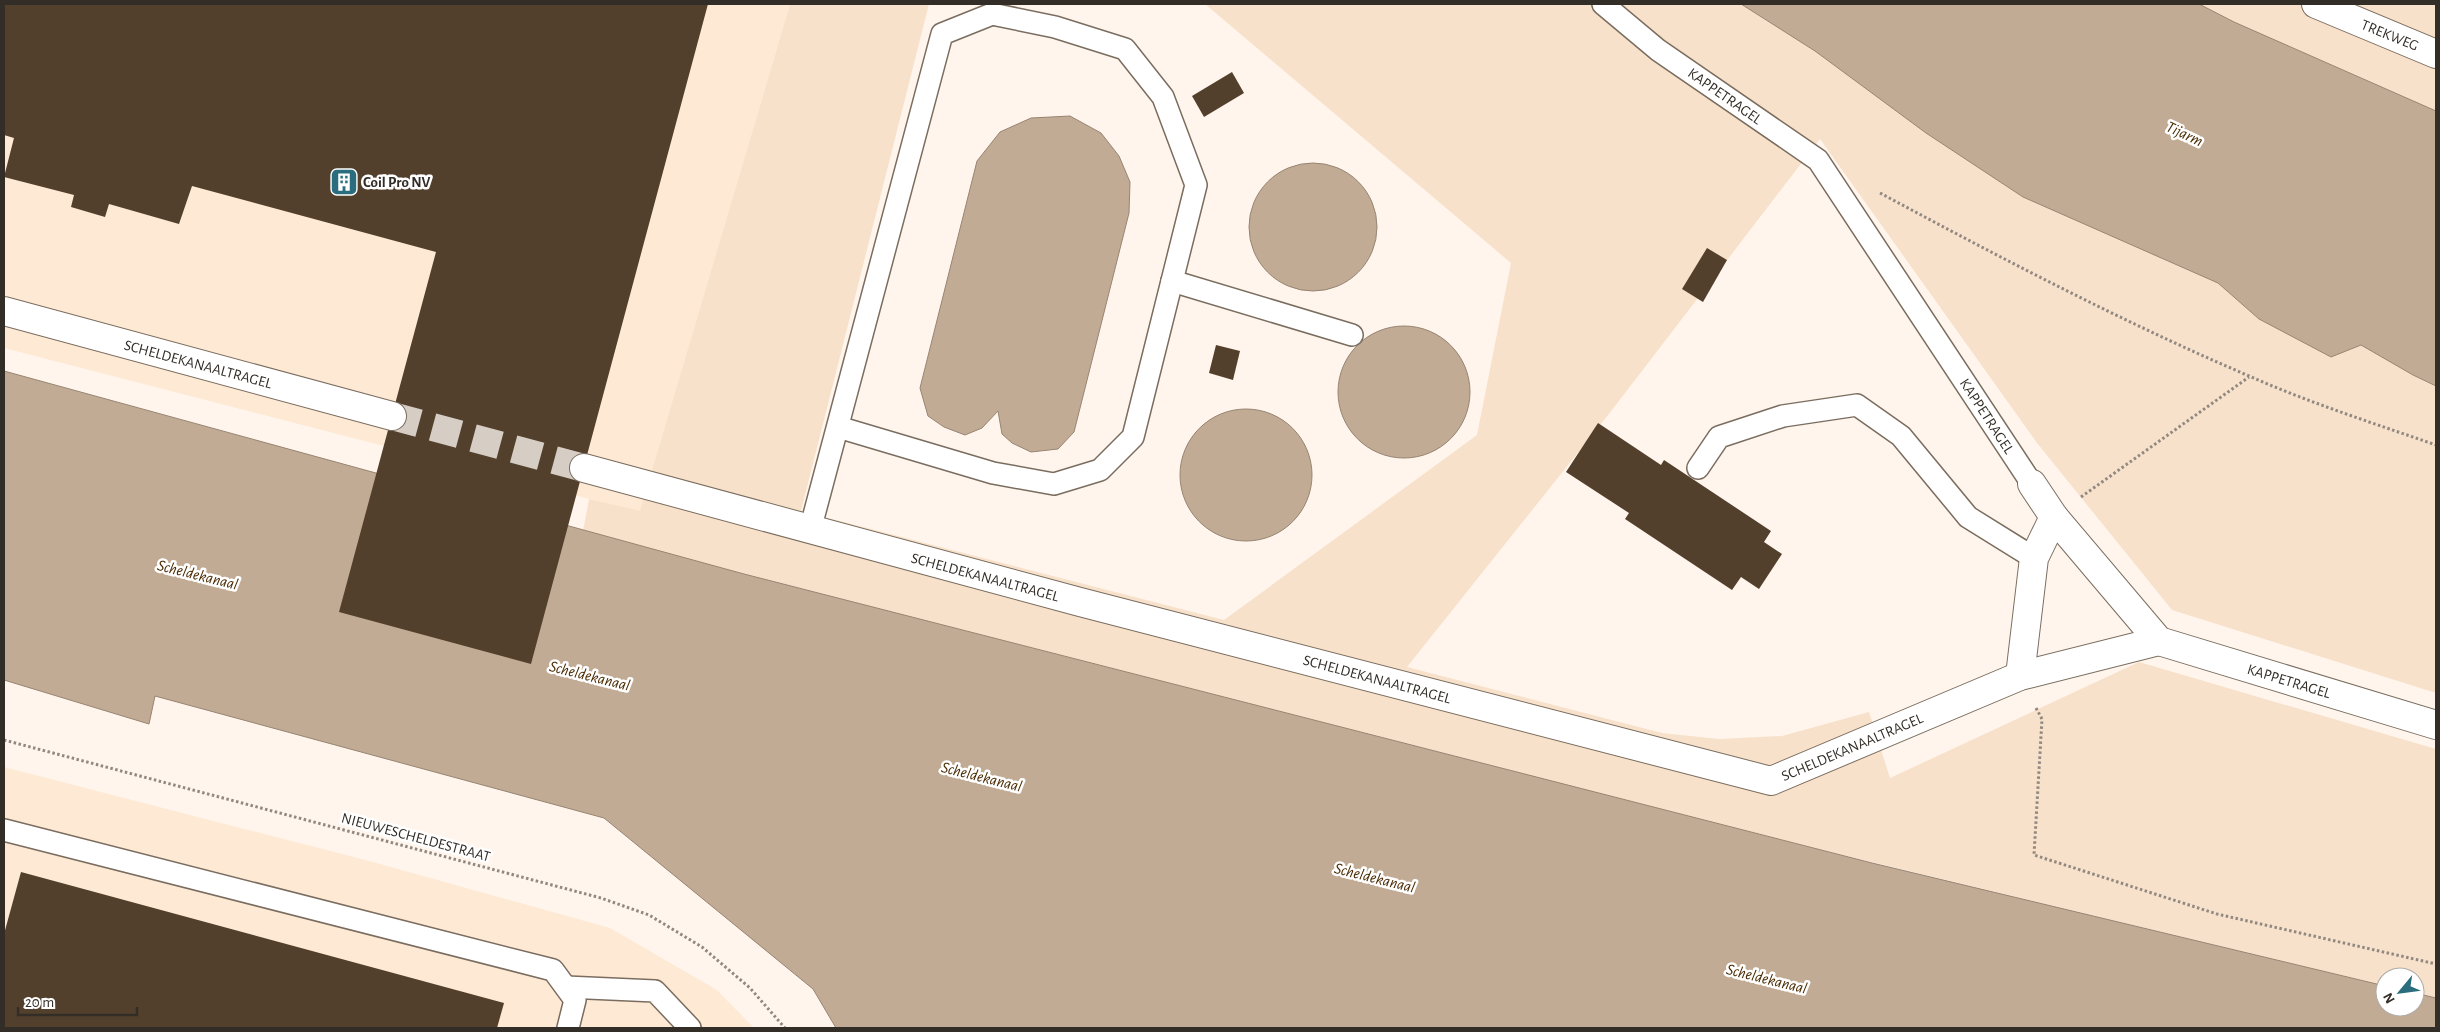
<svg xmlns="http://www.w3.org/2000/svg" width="2440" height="1032" font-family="'Alegreya Sans',sans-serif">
<rect width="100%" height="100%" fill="#fff5ec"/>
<g fill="#fee9d4">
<path d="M4 4H790L640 512 4 348Z"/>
<path d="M4 767 373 862 610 928 717 990 754 1028H4Z"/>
</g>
<g fill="#f8e1ca">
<path d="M790 4H929L801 511 1224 620 1477 435 1511 263 1205 4H1741L1815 51 1926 133 2023 197 2218 283 2259 319 2361 345 2413 375 2436 386V693L2172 610 2037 443 1820 139 1612 410 1407 667 1662 733 1719 739 1782 736 1869 712 1890 778 2139 662 2436 749V998L2415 993V977H2385V986L1834 853 744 574 583 531 589 499 640 511Z"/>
<path d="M2199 4H2436V111L2234 22Z"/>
</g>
<g fill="#c2ab94" stroke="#978573">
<path d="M1741 4H2199L2234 22 2436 111V386L2413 375 2361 345 2331 357 2259 319 2218 283 2023 197 1926 133 1815 51Z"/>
<path d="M1070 116 1101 133 1119 156 1130 182 1129 213 1074 432 1058 449 1031 452 1012 443 1002 434 998 411 982 428 965 435 944 427 928 416 920 388 977 161 1000 132 1031 118Z"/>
<circle cx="1313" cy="227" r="64"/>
<circle cx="1404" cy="392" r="66"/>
<path d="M4 371 744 574 1872 863 2385 986V1007H2415V993L2436 998V1028H836L813 989 604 818 155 696 149 724 4 680Z"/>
<circle cx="1246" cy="475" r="66"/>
</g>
<g fill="#53402c">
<path d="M4 4H708L531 664 339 612 436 252 192 186 179 224 109 204 105 217 71 207 74 195 4 177 14 138 4 135Z"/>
<path d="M1232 72 1244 93 1204 117 1192 96Z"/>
<path d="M1707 248 1727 260 1703 302 1682 289Z"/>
<path d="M1216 345 1240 351 1233 380 1209 373Z"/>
<path d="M1598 423 1661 465 1664 460 1771 531 1764 542 1782 554 1759 589 1741 577 1732 590 1625 519 1629 513 1566 472Z"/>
<path d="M21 872 504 1003 497 1028H4V934Z"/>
</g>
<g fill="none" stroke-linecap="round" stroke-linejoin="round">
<path stroke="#d6cdc5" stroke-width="28" stroke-dasharray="28 14" stroke-linecap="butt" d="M392 416 584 468"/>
<g stroke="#7a6d5f" stroke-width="24">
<g id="lane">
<path d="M1603 4 1658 50 1818 160 2032 484"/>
<path d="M1172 281 1352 335"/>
<path d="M1698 468 1719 437 1783 416 1857 405 1901 436 1968 517 2034 558"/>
<path d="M810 530 942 34 992 14 1055 27 1125 49 1163 97 1196 185 1133 437 1100 470 1054 484 993 473 838 427"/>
<path d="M4 830 553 970 575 1000 568 1028"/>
<path d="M566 987 655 991 690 1028"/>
</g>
</g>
<g stroke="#7a6d5f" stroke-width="30">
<g id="street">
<path d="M2316 4 2436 54"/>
<path d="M4 311 392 416"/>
<path d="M584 468 1080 602 1771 781 2020 676 2159 641"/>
<path d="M2032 484 2054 517 2159 641 2436 725"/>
<path d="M2020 676 2034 558 2054 517"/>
</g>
</g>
<g stroke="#918981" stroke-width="3" stroke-dasharray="2.5 2.5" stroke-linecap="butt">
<path d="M1880 193C2001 258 2123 322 2249 376 2310 403 2373 423 2436 445"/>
<path d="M2081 497 2249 377"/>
<path d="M2036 708 2042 719 2034 855 2217 914 2436 964"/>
<path d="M4 740 601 898 649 915 702 947 750 988 785 1028"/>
</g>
<use href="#lane" stroke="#fff" stroke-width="21"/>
<use href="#street" stroke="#fff" stroke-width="28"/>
</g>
<defs>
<g id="building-square" transform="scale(1.4375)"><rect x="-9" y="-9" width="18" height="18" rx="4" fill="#2a6d7f" stroke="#fff"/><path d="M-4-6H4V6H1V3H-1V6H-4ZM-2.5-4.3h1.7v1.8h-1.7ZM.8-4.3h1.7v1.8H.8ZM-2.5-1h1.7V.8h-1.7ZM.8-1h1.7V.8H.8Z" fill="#fff"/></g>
</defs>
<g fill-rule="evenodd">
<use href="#building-square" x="344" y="182"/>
</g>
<g text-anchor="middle" stroke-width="5" stroke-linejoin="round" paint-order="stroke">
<g font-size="15" fill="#332d27" stroke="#fff">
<text transform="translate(2390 35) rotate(22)" y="5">TREKWEG</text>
<text transform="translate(1725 96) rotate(35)" y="5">KAPPETRAGEL</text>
<text transform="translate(198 364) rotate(15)" y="5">SCHELDEKANAALTRAGEL</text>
<text transform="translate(1987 416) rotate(57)" y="5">KAPPETRAGEL</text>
<text transform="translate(985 577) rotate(15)" y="5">SCHELDEKANAALTRAGEL</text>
<text transform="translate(1377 679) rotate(15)" y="5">SCHELDEKANAALTRAGEL</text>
<text transform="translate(2289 681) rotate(17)" y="5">KAPPETRAGEL</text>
<text transform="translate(1852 747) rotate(-23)" y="5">SCHELDEKANAALTRAGEL</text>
<text transform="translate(416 837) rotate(15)" y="5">NIEUWESCHELDESTRAAT</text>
</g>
<g font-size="15" font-weight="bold" fill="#332d27" stroke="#fff" text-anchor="start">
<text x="363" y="187">Coil Pro NV</text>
</g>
<g font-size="16" font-style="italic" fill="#4a2a00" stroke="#fff">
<text transform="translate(2185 133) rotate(25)" y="6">Tijarm</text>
<text transform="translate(198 574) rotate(14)" y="6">Scheldekanaal</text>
<text transform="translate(590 675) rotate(14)" y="6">Scheldekanaal</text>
<text transform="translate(982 776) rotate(14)" y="6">Scheldekanaal</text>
<text transform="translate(1375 877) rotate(14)" y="6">Scheldekanaal</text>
<text transform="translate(1767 978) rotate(14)" y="6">Scheldekanaal</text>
</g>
</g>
<rect width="2440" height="1032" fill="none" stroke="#332d27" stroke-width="10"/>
<g transform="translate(2400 992) rotate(241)"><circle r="24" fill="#ffffff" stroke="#adaba9"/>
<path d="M0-4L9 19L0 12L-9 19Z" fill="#2a6d7f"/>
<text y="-8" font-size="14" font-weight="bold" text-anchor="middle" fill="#332d27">N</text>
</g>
<path d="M18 1007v8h119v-8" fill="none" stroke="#332d27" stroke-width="2.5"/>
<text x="25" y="1007" font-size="15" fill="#332d27" stroke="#ffffff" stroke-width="4" paint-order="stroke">20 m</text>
</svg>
